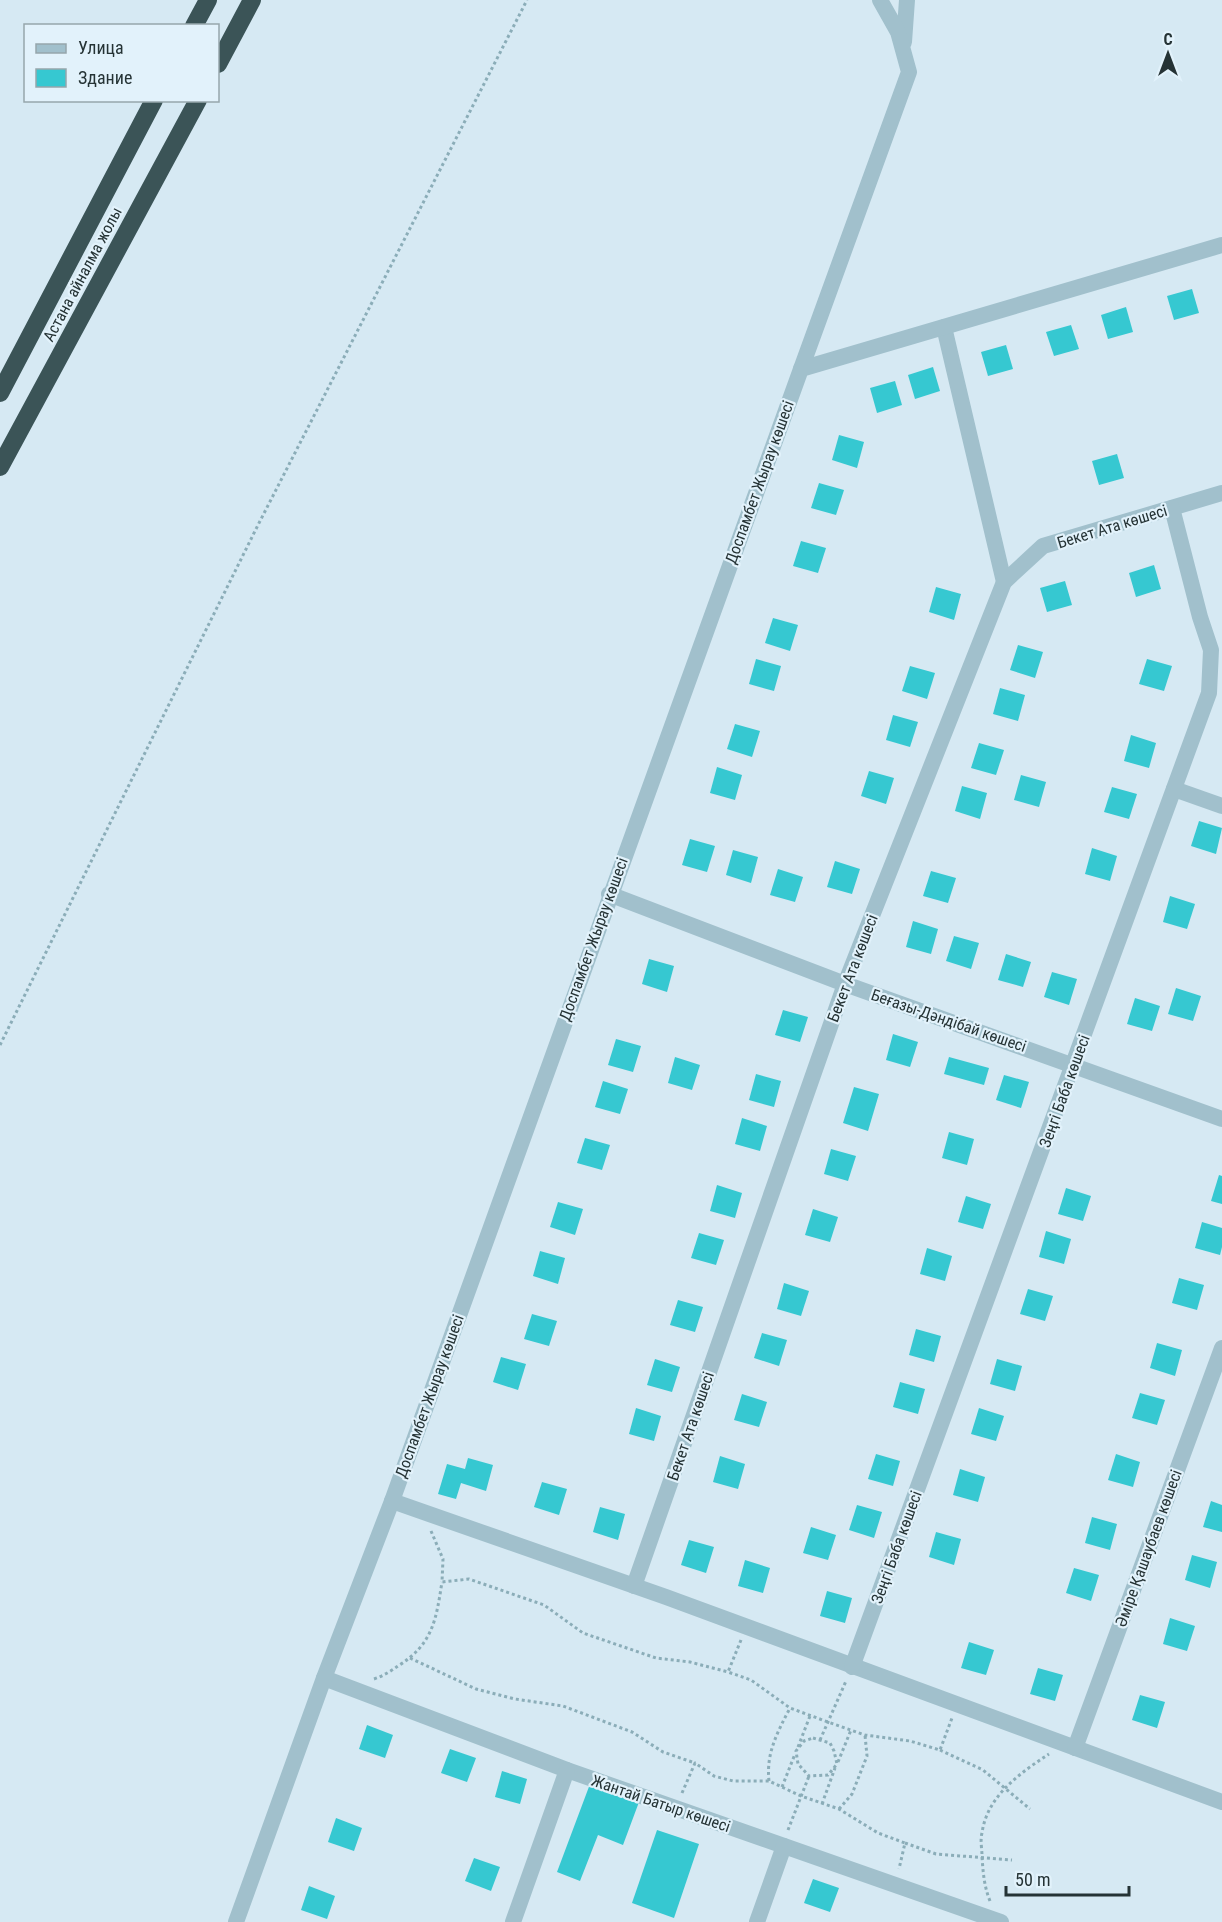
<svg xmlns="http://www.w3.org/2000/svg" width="1222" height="1922" font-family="'Roboto Condensed',sans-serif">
<rect width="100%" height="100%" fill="#d6e9f3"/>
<g fill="#36c8d1">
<path d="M1192 289 1199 313 1174 320 1167 296Z"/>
<path d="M1126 307 1133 332 1108 339 1101 315Z"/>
<path d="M1071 325 1079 349 1054 356 1046 332Z"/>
<path d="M1006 345 1013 369 988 376 981 352Z"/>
<path d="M933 367 940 391 915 399 908 375Z"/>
<path d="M895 381 902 405 877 413 870 388Z"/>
<path d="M839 435 864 442 857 468 832 460Z"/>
<path d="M1117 454 1124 478 1099 485 1092 461Z"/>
<path d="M819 483 844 490 836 515 811 508Z"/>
<path d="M801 541 826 548 818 573 793 566Z"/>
<path d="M1154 565 1161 589 1136 597 1129 573Z"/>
<path d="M1065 581 1072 605 1047 612 1040 588Z"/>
<path d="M936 587 961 594 954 620 929 612Z"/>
<path d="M773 618 798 625 790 651 765 643Z"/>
<path d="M1018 645 1043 652 1035 678 1010 670Z"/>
<path d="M756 659 781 666 774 691 749 684Z"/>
<path d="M1147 659 1172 666 1164 691 1139 684Z"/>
<path d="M910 666 935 673 927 699 902 691Z"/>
<path d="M1000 688 1025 695 1018 721 993 714Z"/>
<path d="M893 715 918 722 910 747 886 740Z"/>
<path d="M735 724 760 731 752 757 727 749Z"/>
<path d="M1131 735 1156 743 1149 768 1124 761Z"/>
<path d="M979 743 1004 750 996 775 971 768Z"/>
<path d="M717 767 742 775 735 800 710 793Z"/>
<path d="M869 771 894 778 886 804 861 796Z"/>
<path d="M1021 775 1046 782 1039 807 1014 800Z"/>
<path d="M962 786 987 793 980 819 955 811Z"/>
<path d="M1112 787 1137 794 1129 819 1104 812Z"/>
<path d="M1199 821 1222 828 1216 854 1191 846Z"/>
<path d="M690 839 715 846 707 872 682 865Z"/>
<path d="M1092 848 1117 856 1110 881 1085 874Z"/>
<path d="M733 850 758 857 751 883 726 875Z"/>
<path d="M835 861 860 869 852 894 827 887Z"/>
<path d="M778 869 803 877 795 902 770 895Z"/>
<path d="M931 871 956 878 948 903 923 896Z"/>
<path d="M1170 896 1195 904 1187 929 1163 922Z"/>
<path d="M913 921 938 929 931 954 906 947Z"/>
<path d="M954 936 979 943 971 969 946 961Z"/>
<path d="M1006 954 1031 962 1023 987 998 980Z"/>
<path d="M649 959 674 966 667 992 642 984Z"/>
<path d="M1052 972 1077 979 1069 1005 1044 997Z"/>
<path d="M1176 988 1201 996 1193 1021 1168 1014Z"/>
<path d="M1135 998 1160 1006 1152 1031 1127 1024Z"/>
<path d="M783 1010 808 1017 800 1042 775 1035Z"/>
<path d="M893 1034 918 1042 910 1067 886 1060Z"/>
<path d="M616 1039 641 1046 633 1072 608 1065Z"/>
<path d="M675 1057 700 1065 692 1090 668 1083Z"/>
<path d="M949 1057 989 1068 984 1085 944 1074Z"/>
<path d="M756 1074 781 1081 774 1107 749 1100Z"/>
<path d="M1004 1075 1029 1082 1021 1108 996 1100Z"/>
<path d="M603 1081 628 1089 620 1114 595 1107Z"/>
<path d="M854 1087 879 1094 868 1131 843 1123Z"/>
<path d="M742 1118 767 1126 760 1151 735 1144Z"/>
<path d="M949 1132 974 1139 967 1165 942 1158Z"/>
<path d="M585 1138 610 1145 602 1170 577 1163Z"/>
<path d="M831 1149 856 1156 848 1181 824 1174Z"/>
<path d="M1219 1175 1222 1176V1204L1211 1201Z"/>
<path d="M717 1185 742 1193 735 1218 710 1211Z"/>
<path d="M1066 1188 1091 1196 1083 1221 1058 1214Z"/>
<path d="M966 1196 991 1204 983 1229 958 1222Z"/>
<path d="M558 1202 583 1209 575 1235 550 1227Z"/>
<path d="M813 1209 838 1217 830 1242 805 1235Z"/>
<path d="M1202 1222 1222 1228V1247L1220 1255 1195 1248Z"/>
<path d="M1046 1231 1071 1239 1064 1264 1039 1257Z"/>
<path d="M699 1233 724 1240 716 1265 691 1258Z"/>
<path d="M927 1248 952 1256 945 1281 920 1274Z"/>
<path d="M540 1251 565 1258 558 1284 533 1276Z"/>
<path d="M1179 1278 1204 1285 1197 1310 1172 1303Z"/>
<path d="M784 1283 809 1291 801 1316 777 1309Z"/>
<path d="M1028 1289 1053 1296 1045 1321 1020 1314Z"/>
<path d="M678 1300 703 1307 695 1332 670 1325Z"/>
<path d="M532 1314 557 1321 549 1346 524 1339Z"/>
<path d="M916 1329 941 1336 934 1362 909 1355Z"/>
<path d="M762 1333 787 1340 779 1366 754 1358Z"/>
<path d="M1157 1343 1182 1350 1175 1376 1150 1368Z"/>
<path d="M501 1357 526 1364 518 1390 493 1382Z"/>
<path d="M655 1359 680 1367 672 1392 647 1385Z"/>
<path d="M997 1359 1022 1366 1015 1391 990 1384Z"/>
<path d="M900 1382 925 1389 918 1414 893 1407Z"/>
<path d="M1140 1393 1165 1400 1157 1425 1132 1418Z"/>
<path d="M742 1394 767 1402 759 1427 734 1420Z"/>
<path d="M636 1408 661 1416 654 1441 629 1434Z"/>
<path d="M979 1408 1004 1416 996 1441 971 1434Z"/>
<path d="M876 1454 900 1461 893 1486 868 1479Z"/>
<path d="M1116 1454 1140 1462 1133 1487 1108 1480Z"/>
<path d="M720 1456 745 1464 738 1489 713 1482Z"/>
<path d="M468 1458 493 1465 486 1491 461 1483 456 1499 438 1494 447 1464 465 1469Z"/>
<path d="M960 1469 985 1477 978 1502 953 1495Z"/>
<path d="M542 1482 567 1489 559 1515 534 1507Z"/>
<path d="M1211 1501 1222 1505V1532L1203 1527Z"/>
<path d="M857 1505 882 1512 874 1538 849 1530Z"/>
<path d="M600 1507 625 1514 618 1540 593 1532Z"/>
<path d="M1092 1517 1117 1524 1110 1550 1085 1543Z"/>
<path d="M811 1527 836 1535 828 1560 803 1553Z"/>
<path d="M936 1532 961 1539 954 1565 929 1557Z"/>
<path d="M689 1540 714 1547 706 1573 681 1565Z"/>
<path d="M1192 1555 1217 1562 1210 1588 1185 1580Z"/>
<path d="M745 1560 770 1568 763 1593 738 1586Z"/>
<path d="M1074 1568 1099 1575 1091 1601 1066 1593Z"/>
<path d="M827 1591 852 1598 845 1623 820 1616Z"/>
<path d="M1170 1618 1195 1626 1187 1651 1163 1644Z"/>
<path d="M969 1642 994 1650 986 1675 961 1668Z"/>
<path d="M1038 1668 1063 1675 1055 1701 1030 1694Z"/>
<path d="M1140 1695 1165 1702 1157 1728 1132 1720Z"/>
<path d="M367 1725 393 1735 385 1758 359 1749Z"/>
<path d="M450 1749 476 1758 467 1782 441 1773Z"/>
<path d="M502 1771 527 1779 520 1804 495 1797Z"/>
<path d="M590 1784 639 1802 623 1845 598 1835 580 1881 557 1872Z"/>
<path d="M336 1818 362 1828 354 1851 328 1842Z"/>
<path d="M657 1830 699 1844 674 1918 632 1903Z"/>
<path d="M474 1858 500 1867 491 1891 465 1881Z"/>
<path d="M813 1879 839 1888 830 1912 804 1903Z"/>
<path d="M309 1886 335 1896 327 1919 301 1910Z"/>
</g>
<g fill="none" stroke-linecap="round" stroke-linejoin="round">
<g stroke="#8badb8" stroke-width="3" stroke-dasharray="3 3" stroke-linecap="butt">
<path d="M0 1045 258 525 527 0"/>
<path d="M431 1531 443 1559 442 1582 469 1579 544 1605 583 1633 656 1658 690 1662 728 1672"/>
<path d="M741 1640 728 1672 751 1680 790 1708 828 1722 865 1735 910 1741 940 1750 952 1718"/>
<path d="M410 1658 476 1689 515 1699 563 1706 632 1732 663 1752 695 1763"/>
<path d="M374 1679C383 1676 391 1671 398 1666 433 1644 436 1620 442 1582"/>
<path d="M813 1738 830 1743 834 1751 837 1764 828 1775 809 1776 798 1764 796 1751 804 1741Z"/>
<path d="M820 1740 846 1681"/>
<path d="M798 1747 810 1716"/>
<path d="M940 1750 983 1770 1030 1809"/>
<path d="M838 1762 851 1730"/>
<path d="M769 1781C766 1753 777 1733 790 1708"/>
<path d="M782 1787 795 1754"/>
<path d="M682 1793 695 1763 714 1776 733 1781H769L801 1796 839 1809 878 1833 905 1843 899 1869"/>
<path d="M822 1804 835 1768"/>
<path d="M839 1809 852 1794 867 1756 865 1735"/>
<path d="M788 1830 809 1776"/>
<path d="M905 1843 936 1854 1012 1860"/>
<path d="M990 1901C984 1886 983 1872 982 1856 982 1849 980 1840 982 1833 987 1796 1020 1773 1049 1754"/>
</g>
<g stroke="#a1c0cc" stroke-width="16">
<path d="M904 42 907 0"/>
<path d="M944 327 1004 582"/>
<path d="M801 369 909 72 898 32 880 0"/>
<path d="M1174 789 1222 806"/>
<path d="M609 894 845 984 1222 1119"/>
<path d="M392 1501 666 1597 1222 1802"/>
<path d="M634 1586 845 984 1004 582 1043 546 1222 493"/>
<path d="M852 1667 1209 693 1211 650 1200 617 1172 508"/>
<path d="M324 1678 567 1770 1001 1922"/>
<path d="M1075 1748 1222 1348"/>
<path d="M236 1922 324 1678 392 1501 801 369 1222 245"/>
<path d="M513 1922 567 1770"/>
<path d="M757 1922 784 1846"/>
</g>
<g stroke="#3b5457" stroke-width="18">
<path d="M194 26 208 0"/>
<path d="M218 64 252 0"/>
<path d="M0 393 154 100"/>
<path d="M0 467 198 100"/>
</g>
</g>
<g text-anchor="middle" stroke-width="4.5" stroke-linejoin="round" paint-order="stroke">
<g font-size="16" fill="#253335" stroke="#e2f2fb">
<text transform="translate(82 274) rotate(-62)" y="6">Астана айналма жолы</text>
<text transform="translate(759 482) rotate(-70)" y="6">Доспамбет Жырау көшесі</text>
<text transform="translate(1112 526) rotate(-17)" y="6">Бекет Ата көшесі</text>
<text transform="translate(593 939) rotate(-70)" y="6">Доспамбет Жырау көшесі</text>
<text transform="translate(852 968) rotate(-69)" y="6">Бекет Ата көшесі</text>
<text transform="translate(949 1020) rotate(19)" y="6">Беғазы-Дәндібай көшесі</text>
<text transform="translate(1064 1091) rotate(-70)" y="6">Зеңгі Баба көшесі</text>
<text transform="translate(429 1396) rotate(-70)" y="6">Доспамбет Жырау көшесі</text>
<text transform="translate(690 1426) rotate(-71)" y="6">Бекет Ата көшесі</text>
<text transform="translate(896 1547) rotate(-70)" y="6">Зеңгі Баба көшесі</text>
<text transform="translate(1148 1548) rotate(-70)" y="6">Әміре Қашаубаев көшесі</text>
<text transform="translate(661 1803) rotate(19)" y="6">Жантай Батыр көшесі</text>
</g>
</g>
<rect x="24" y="24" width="195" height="78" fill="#e2f2fb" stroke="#96a6ac" stroke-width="1.5"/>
<rect x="36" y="44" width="30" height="9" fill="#a1c0cc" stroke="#96a6ac" stroke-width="1.5"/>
<text x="78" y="54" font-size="18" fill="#253335">Улица</text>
<rect x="36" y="69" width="30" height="18" fill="#36c8d1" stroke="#96a6ac" stroke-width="1.5"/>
<text x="78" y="84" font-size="18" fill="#253335">Здание</text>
<g transform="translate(1168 54)" stroke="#e2f2fb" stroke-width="4.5" paint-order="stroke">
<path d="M0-4.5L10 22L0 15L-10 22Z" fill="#253335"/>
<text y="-9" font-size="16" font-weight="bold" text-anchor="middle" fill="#253335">С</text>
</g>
<path d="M1006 1886v9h123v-9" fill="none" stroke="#253335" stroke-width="3"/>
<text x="1015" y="1886" font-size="18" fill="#253335" stroke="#e2f2fb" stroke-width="4.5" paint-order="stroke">50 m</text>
</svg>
